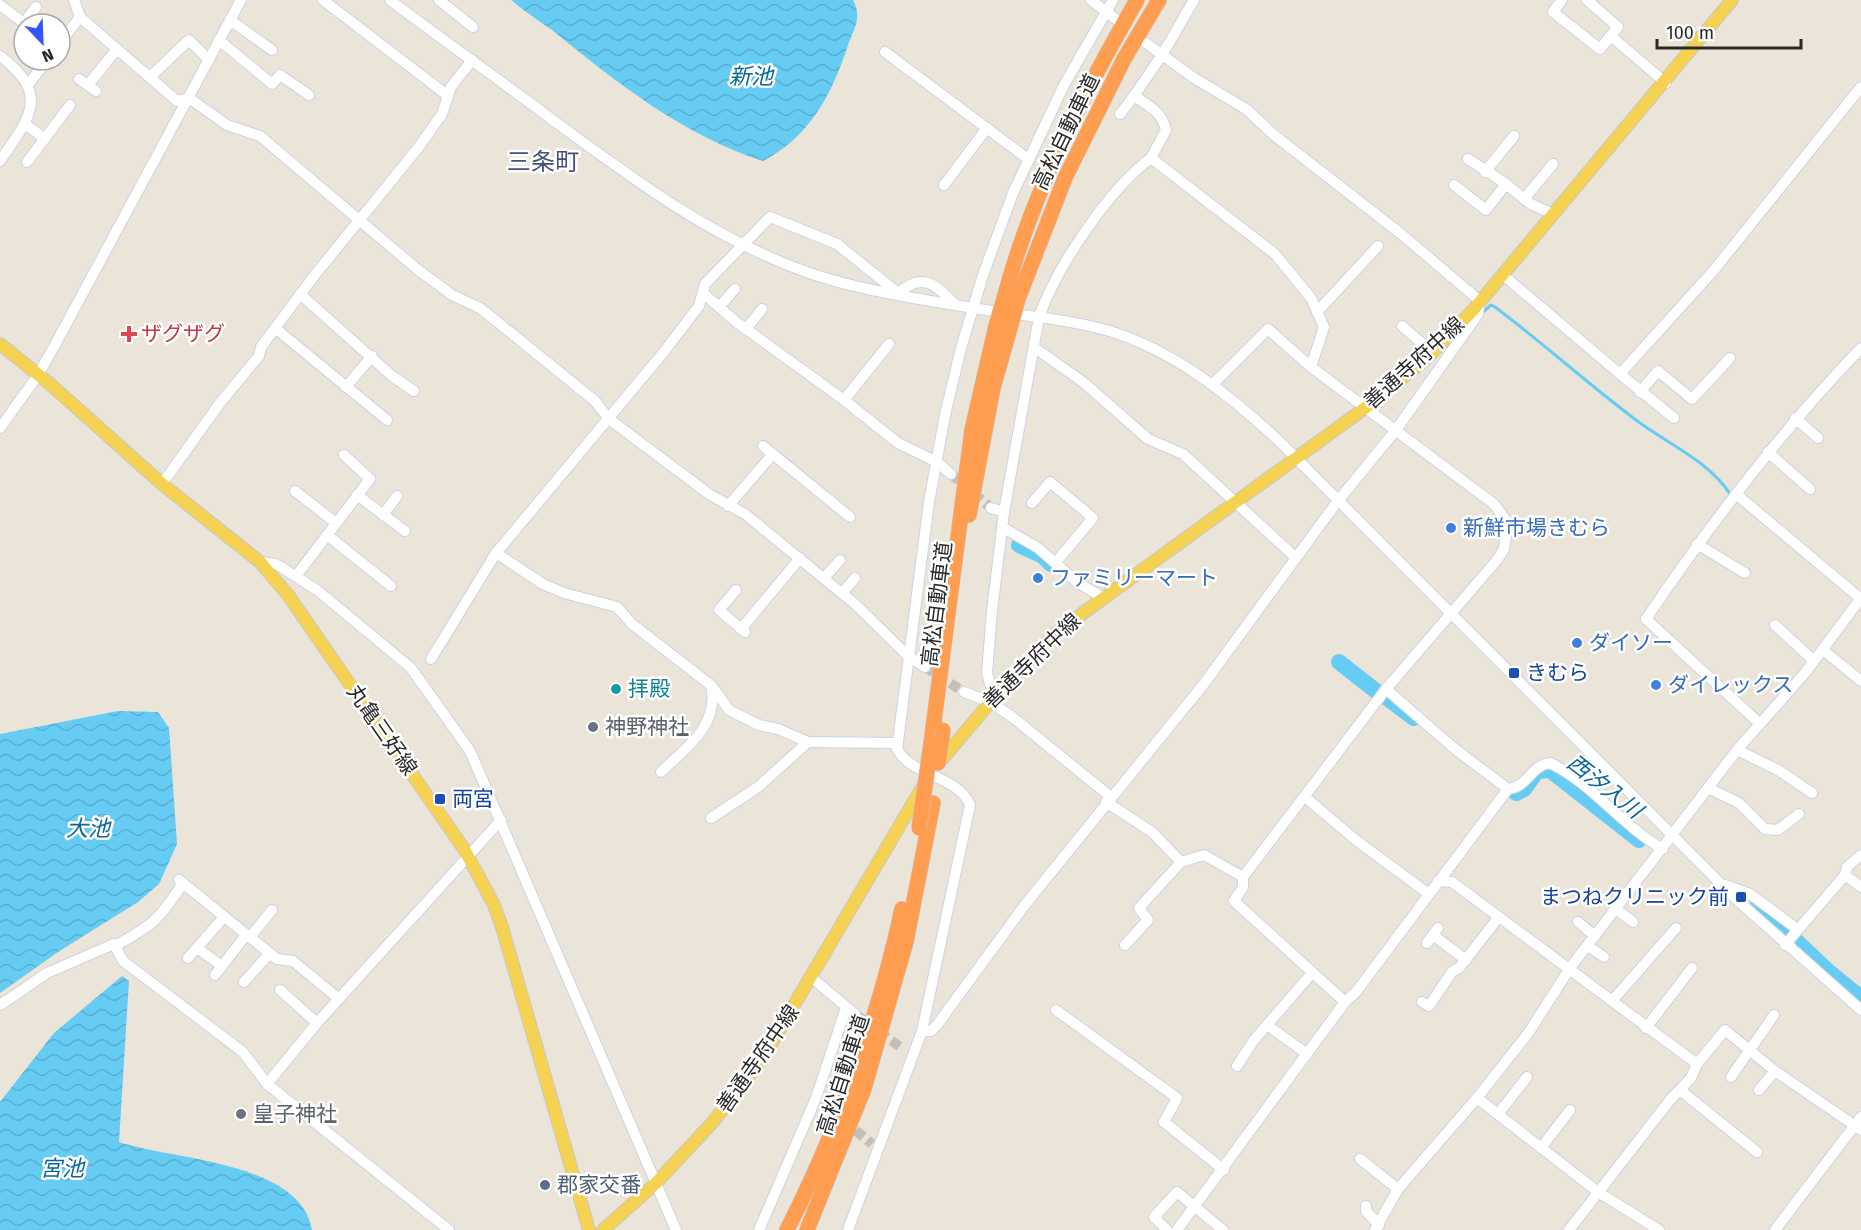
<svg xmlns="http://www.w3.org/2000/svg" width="1861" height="1230" font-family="'Fira Sans','Noto Sans JP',sans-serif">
<defs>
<pattern id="water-waves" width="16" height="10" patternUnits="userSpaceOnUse" patternTransform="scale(1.5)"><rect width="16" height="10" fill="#66ccf3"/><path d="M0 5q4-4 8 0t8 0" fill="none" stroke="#58afd0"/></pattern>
</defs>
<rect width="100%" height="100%" fill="#ebe4d9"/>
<g fill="url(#water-waves)">
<path d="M511 0H853C863 19 853 29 847 48 831 96 809 137 763 161 684 136 616 82 552 30 538 20 524 11 511 0Z"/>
<path d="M118 711 158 712 169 728 177 844 159 884 138 902 58 952 0 993V734Z"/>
<path d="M122 976 129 981 119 1142C172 1160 301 1161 312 1230H0V1102L54 1033Z"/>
</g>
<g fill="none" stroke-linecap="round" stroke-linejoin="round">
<path stroke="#66ccf3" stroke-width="3" d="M1483 312 1491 305 1495 307C1543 343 1588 384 1636 420 1666 443 1709 461 1730 494"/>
<g stroke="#66ccf3" stroke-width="16">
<path d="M1019 545 1043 556 1051 564"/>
<path d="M1339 662 1376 691"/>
<path d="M1386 697 1414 718"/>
<path d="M1516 793 1524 789 1537 771 1550 770 1639 840"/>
<path d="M1758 905 1829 972 1861 998"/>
</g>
<g stroke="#c4beb6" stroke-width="10" stroke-dasharray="10 5" stroke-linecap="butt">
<path d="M951 474 991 508"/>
<path d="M925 667 964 692"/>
<path d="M855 1014 903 1049"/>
<path d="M821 1102 872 1144"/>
</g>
<g stroke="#ced2e2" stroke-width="12">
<g id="minor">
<path d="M74 0 80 17 177 101 189 98 227 125 260 136 417 269 452 295 480 308 516 337 595 401 609 419 709 494 745 514 855 604 908 656 925 667"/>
<path d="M323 0 447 95"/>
<path d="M390 0C444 41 500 80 554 121 633 179 709 236 801 270 860 292 943 303 1005 313 1039 317 1073 321 1106 330 1172 349 1230 395 1280 442L1736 899 1861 1010"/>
<path d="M439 0 473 27"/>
<path d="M1091 0 1117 20"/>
<path d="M1562 0 1553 12 1600 49 1618 27 1587 0"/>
<path d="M0 5 25 24"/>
<path d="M230 20 272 50"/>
<path d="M24 23 36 7"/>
<path d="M1612 37 1666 83"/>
<path d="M219 40 272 84 280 75 309 95"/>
<path d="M60 43 80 17"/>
<path d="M885 52 1028 159"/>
<path d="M0 56C51 95 30 117 0 161"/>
<path d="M150 77 189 40 209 60"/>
<path d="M79 79 96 91"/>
<path d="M28 85 47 60"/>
<path d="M88 85 117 49"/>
<path d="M1120 114 1134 96"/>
<path d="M25 124 45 139"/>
<path d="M1151 158 1166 130C1162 112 1149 106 1134 96L1162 55 1194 0"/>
<path d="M1468 159 1502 181 1531 204 1553 214"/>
<path d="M27 162 70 105"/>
<path d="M1485 172 1514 136"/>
<path d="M944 185 987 128"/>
<path d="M1454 185 1486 210 1506 184"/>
<path d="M1524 199 1553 164"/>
<path d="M1503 275 1620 374 1714 270 1861 87"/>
<path d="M703 293 735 321 844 400 898 443 937 462 951 474"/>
<path d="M300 294 392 376 414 391"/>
<path d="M719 307 735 289"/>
<path d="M1317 312 1378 246"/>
<path d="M1402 326 1432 352"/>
<path d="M275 328 387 420"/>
<path d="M746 329 762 309"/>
<path d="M1035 348 1083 382 1148 439 1183 454 1296 558"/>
<path d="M1620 374 1674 418"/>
<path d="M1212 385 1268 329 1311 367"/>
<path d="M346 387 372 356"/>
<path d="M1640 392 1658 371 1692 399 1730 358"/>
<path d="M844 400 889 344"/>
<path d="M1795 418 1818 438"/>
<path d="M0 428 38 375 56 343 241 0"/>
<path d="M763 446 850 517"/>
<path d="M1768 452 1810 489"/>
<path d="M162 484 220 403 259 356 261 347 314 276 418 148 442 114 451 87 472 60"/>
<path d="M295 491 336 523"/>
<path d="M1736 494 1861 599"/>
<path d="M357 495 405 531"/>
<path d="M1032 503 1050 482 1093 518 1056 562"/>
<path d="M728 506 773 454"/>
<path d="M991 508 1004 512"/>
<path d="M383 515 397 496"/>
<path d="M1002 527 1038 548 1077 582 1102 597"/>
<path d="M327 535 391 586"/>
<path d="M1697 544 1745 573"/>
<path d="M496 553 543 584 564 593 617 607 632 624 712 686 729 710 759 725 778 729 808 742 897 743"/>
<path d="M260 562 276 564 317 590 411 668 470 751 676 1230"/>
<path d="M296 576 370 479 344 455"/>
<path d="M824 578 840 560"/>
<path d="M736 590 719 610 745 632"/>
<path d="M842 593 855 578"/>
<path d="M1775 625 1814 661"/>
<path d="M741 629 800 558"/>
<path d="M1823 650 1861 681"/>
<path d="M431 659 496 553 663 353 699 306 705 284 770 217 837 244 898 293C924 271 935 285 956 305"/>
<path d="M1386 689 1455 749 1508 789"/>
<path d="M964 692 990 702 1011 716 1111 797"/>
<path d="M998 692 990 684 987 673 992 611 1004 512 1039 317C1056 268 1109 189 1151 158L1275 254 1311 298 1324 327 1311 367 1494 504 1508 523 1504 549 1497 560 1386 689 1243 877V887L1234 901 1345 1002"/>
<path d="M1759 723 1646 619C1711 523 1780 432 1861 348"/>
<path d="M1737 750 1778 770 1812 793"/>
<path d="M661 772C685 748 717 728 712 690"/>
<path d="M1708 788 1739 803 1765 829 1778 830 1799 814"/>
<path d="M1305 797 1357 841 1429 894"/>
<path d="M1106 802 1152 832 1181 862 1204 855 1243 877"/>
<path d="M711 818 758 787 808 742"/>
<path d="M1861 855 1847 867 1845 875 1861 887"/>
<path d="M179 880 277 959 293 961 339 999"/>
<path d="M1438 881 1452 882 1697 1064"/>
<path d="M1725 885 1750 894 1797 929"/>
<path d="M1616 909 1633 922"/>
<path d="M1578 922 1595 936"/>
<path d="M1433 935 1466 960"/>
<path d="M250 937 272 910"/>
<path d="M1427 943 1438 928"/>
<path d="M1125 945 1148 920 1139 908 1181 862"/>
<path d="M1785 945 1845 875"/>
<path d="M115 946C153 925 159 920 183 883"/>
<path d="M1588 946 1604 957"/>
<path d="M197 948 222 966"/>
<path d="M188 958 224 917"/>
<path d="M215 975 246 935"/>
<path d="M812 978 855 1014"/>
<path d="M244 982 270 953"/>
<path d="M280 990 317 1023"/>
<path d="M1612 1001 1676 928"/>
<path d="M1422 1002 1429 1006 1452 972 1460 967 1498 918"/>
<path d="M0 1005 47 973 114 944 123 961 243 1052 267 1084 449 1230"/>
<path d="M1056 1010 1177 1098 1164 1122 1224 1170"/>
<path d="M1267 1025 1307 1054"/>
<path d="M1646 1028 1692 968"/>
<path d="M922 1031H931L937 1025 1024 906 1203 685 1337 502 1396 430 1478 314 1480 301 1400 233 1274 135 1246 109 1194 78 1146 43"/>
<path d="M1237 1066 1254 1040 1312 973"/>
<path d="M1731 1077 1774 1015"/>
<path d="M267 1084 317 1023 501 820"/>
<path d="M1680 1090 1757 1152"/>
<path d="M1759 1090 1775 1071"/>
<path d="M1477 1098 1598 1192 1659 1230"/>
<path d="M1498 1114 1527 1077"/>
<path d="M1541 1148 1570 1110"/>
<path d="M1360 1159 1398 1189"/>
<path d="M1366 1206V1211L1379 1225"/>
<path d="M759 1230 816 1098 846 1008"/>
<path d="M848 1230 922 1031 970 805C958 775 912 777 897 749L929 502 945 415 961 348 983 275 1013 193 1064 85 1113 0"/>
<path d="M1167 1230 1154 1217 1177 1192 1223 1230"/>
<path d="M1177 1230 1345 1002 1356 992 1508 789C1527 788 1531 765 1550 763 1593 784 1622 826 1663 849"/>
<path d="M1375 1230 1398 1189 1477 1098 1529 1032 1570 968 1737 750 1805 673 1861 598"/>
<path d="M1569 1230 1670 1100 1691 1078 1697 1064 1725 1030 1775 1071 1861 1130"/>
<path d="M1775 1230 1861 1117"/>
</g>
</g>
<g stroke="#c7c7c7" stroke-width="14">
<g id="major">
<path d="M0 344 50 384 162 484 260 562 288 595 464 849 494 905 502 927 589 1230"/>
<path d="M938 764 1004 686 1057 632 1365 408 1427 358 1474 309 1732 0"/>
<path d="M603 1230 656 1183 713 1122 764 1056 923 786"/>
</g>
</g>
<g stroke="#c7c7c7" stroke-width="16">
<g id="highway">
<path d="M1005 295C1033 191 1084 92 1137 0"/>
<path d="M1018 299 1065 178 1124 59 1159 0"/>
<path d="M969 515 993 388 1010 328"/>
<path d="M931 744 972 430 996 326"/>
<path d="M787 1230C838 1129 878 1020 902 909"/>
<path d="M807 1230 864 1089 906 942 933 803"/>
</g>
</g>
<use href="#minor" stroke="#fff" stroke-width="10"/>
<use href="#major" stroke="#f6d253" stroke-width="12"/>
<use href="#highway" stroke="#ff9e50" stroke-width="15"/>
<g stroke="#c7c7c7" stroke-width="16" stroke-linecap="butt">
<g id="highway-bridge">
<path d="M996 326 1005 295"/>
<path d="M1010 328 1018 299"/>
<path d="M938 763 943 730"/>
<path d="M919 828 931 744"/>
</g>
</g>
<use href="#highway-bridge" stroke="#ff9e50" stroke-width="15"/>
</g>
<path fill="#e0444e" stroke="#fff" stroke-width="2" d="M126 325h6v6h6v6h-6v6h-6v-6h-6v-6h6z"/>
<g fill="#3f7fe0" stroke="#fff" stroke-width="2">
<circle cx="1451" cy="528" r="6"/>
<circle cx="1038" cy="578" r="6"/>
<circle cx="1577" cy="643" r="6"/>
<circle cx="1656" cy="685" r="6"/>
</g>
<g fill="#1a4fb4" stroke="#fff" stroke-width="2">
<rect x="1508" y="667" width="12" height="12" rx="3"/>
<rect x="434" y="793" width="12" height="12" rx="3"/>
<rect x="1735" y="891" width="12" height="12" rx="3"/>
</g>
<circle fill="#0f9aa8" stroke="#fff" stroke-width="2" cx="616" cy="689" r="6"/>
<g fill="#6b7280" stroke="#fff" stroke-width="2">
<circle cx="593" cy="727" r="6"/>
<circle cx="241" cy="1114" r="6"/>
</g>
<circle fill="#5c6f8a" stroke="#fff" stroke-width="2" cx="545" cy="1185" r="6"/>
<g text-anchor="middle" stroke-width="5" stroke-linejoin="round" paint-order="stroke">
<g font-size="21" fill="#282828" stroke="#fff">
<text transform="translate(1066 132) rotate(-64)" y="7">高松自動車道</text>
<text transform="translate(1414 363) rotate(-42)" y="7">善通寺府中線</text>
<text transform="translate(937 604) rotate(-83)" y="7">高松自動車道</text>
<text transform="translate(1032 661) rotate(-44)" y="7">善通寺府中線</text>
<text transform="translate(382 730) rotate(55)" y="7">丸亀三好線</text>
<text transform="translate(758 1059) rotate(-55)" y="7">善通寺府中線</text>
<text transform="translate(843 1075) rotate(-72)" y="7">高松自動車道</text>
</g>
<g font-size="21" fill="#be3a42" stroke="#fff" text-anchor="start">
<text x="141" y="341">ザグザグ</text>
</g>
<g font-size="21" fill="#366cbe" stroke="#fff" text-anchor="start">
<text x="1463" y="535">新鮮市場きむら</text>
<text x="1050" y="585">ファミリーマート</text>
<text x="1589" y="650">ダイソー</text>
<text x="1668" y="692">ダイレックス</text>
</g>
<g font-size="21" fill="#164399" stroke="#fff" text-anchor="start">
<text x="1526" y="680">きむら</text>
<text x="452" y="806">両宮</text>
<text x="1729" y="904" text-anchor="end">まつねクリニック前</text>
</g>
<g font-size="21" fill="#0d838f" stroke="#fff" text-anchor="start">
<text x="628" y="696">拝殿</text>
</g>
<g font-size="21" fill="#5b616d" stroke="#fff" text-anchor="start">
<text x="605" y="734">神野神社</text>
<text x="253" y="1121">皇子神社</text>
</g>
<g font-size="21" fill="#4e5e75" stroke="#fff" text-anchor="start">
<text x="557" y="1192">郡家交番</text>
</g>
<g font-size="22" font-style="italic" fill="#08679c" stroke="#fff">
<text x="751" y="84">新池</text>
<text transform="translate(1605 786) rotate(38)" y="8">西汐入川</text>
<text x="88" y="836">大池</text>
<text x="62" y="1176">宮池</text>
</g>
<g font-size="24" fill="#474f7a" stroke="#fff">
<text x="543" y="170">三条町</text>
</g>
</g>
<g transform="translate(42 42) rotate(157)"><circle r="28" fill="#ffffff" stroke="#a9a9a9" stroke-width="1.5"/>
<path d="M0-4.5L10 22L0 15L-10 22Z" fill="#3255ff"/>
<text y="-9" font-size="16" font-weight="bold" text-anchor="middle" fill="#282828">N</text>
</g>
<path d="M1657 39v9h144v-9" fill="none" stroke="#282828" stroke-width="3"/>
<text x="1666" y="39" font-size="18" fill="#282828" stroke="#ffffff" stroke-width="4.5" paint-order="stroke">100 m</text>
</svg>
